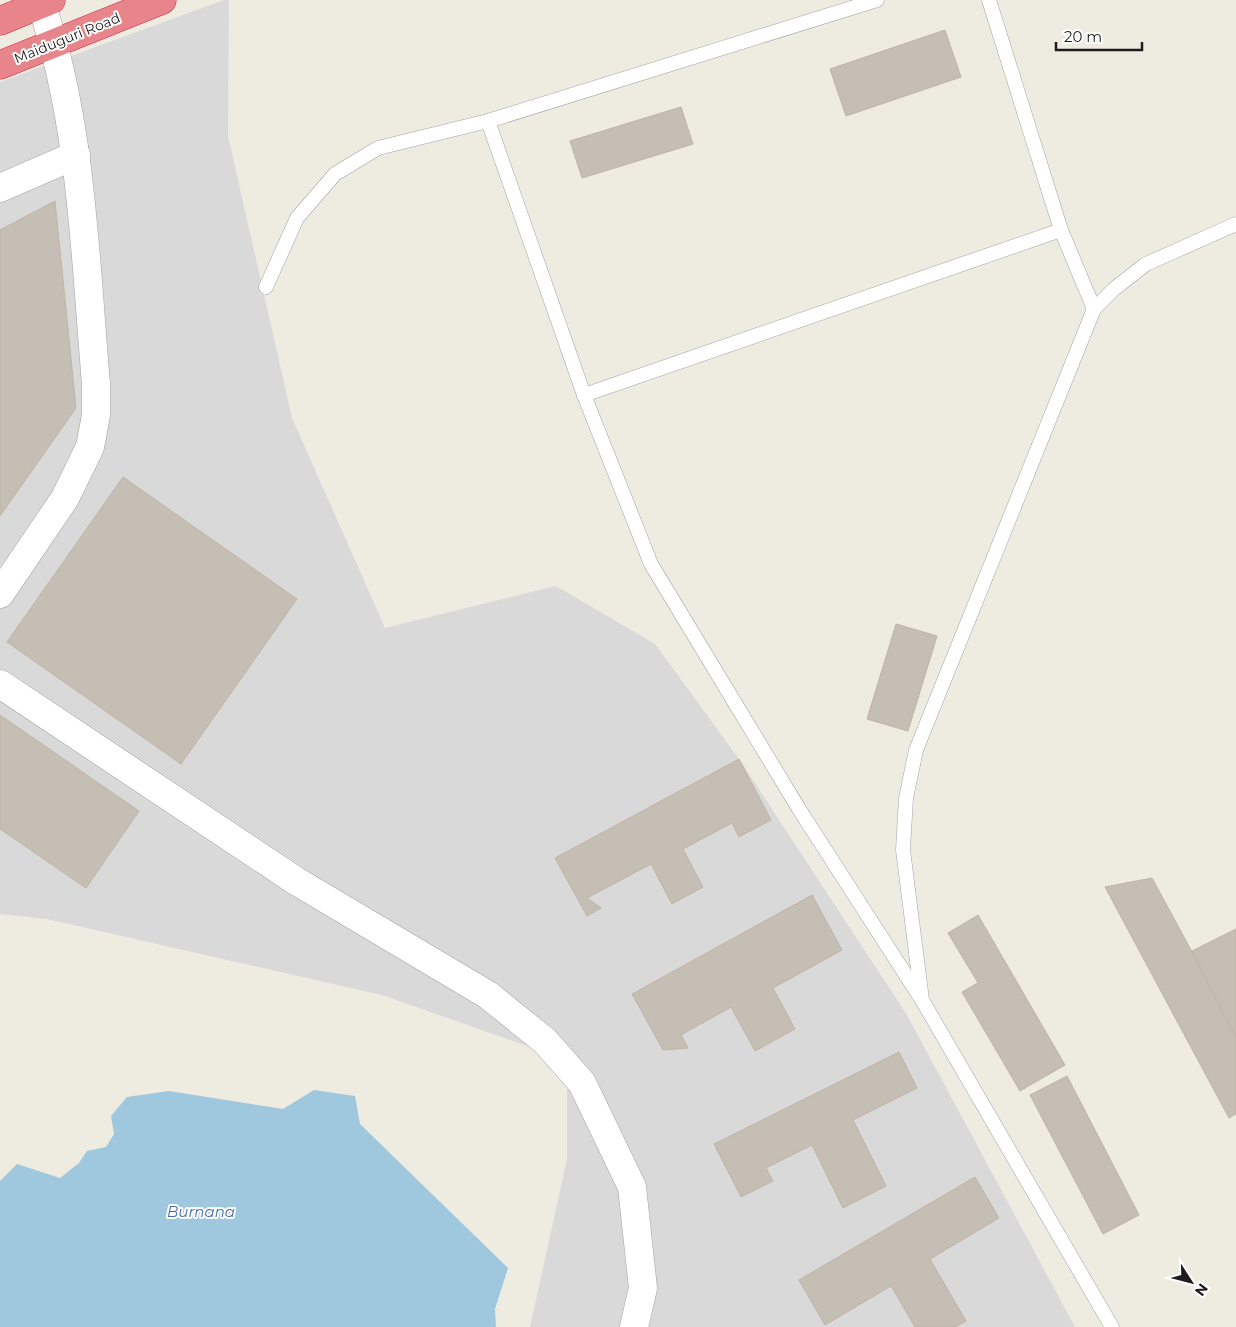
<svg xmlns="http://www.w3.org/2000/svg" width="1236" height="1327" font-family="Montserrat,sans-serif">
<rect width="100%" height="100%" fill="#eeebe1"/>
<path fill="#dad9d9" d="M224 0H229L228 136 292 418 385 628 556 586 655 644 739 759 907 1015 1075 1327H530L567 1159V1060L382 995 47 919 0 914V82Z"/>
<path fill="#9fc7dd" d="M314 1090 355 1096 360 1124 508 1268 495 1309 496 1327H0V1181L17 1164 60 1178 79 1163 87 1151 106 1147 114 1134 111 1116 127 1097 169 1091 283 1109Z"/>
<g fill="#c5beb4" stroke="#c0b3a3">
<path d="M945 30 961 77 846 116 830 69Z"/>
<path d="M681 107 693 144 582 178 570 141Z"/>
<path d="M55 201 76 408 0 516V230Z"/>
<path d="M123 477 297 599 181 764 7 642Z"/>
<path d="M896 624 937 636 908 731 867 719Z"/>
<path d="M0 715 139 811 86 888 0 829Z"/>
<path d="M739 759 771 820 739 837 732 823 683 849 703 887 672 904 651 864 587 898 601 908 587 916 555 858Z"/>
<path d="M1152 878 1236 1033V1114L1229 1118 1105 887Z"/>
<path d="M812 895 842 950 773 988 795 1029 755 1051 731 1007 681 1035 688 1048 663 1050 632 994Z"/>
<path d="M978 915 1065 1065 1020 1091 962 992 978 983 948 933Z"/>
<path d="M1236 929V1038L1192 951Z"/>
<path d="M899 1052 917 1088 853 1120 886 1186 843 1208 812 1145 766 1168 773 1181 741 1197 714 1144Z"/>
<path d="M1067 1076 1139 1215 1103 1234 1030 1095Z"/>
<path d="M975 1177 999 1218 930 1259 966 1321 955 1327H915L891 1286 825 1325 799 1280Z"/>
</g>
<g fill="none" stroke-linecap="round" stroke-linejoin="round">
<g stroke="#a3a3a3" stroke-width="15">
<g id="lane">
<path d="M989 0 1061 230 1094 309"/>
<path d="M488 121 584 395 651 564 799 809 920 997"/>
<path d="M266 287 297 218 335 174 378 148 488 121 877 0"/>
<path d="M584 395 1061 230"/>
<path d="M1112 1327 922 1000 903 850 906 798 916 750 1094 309 1114 289 1146 264 1236 224"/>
</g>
</g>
<g stroke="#a3a3a3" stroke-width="29">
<g id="street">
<path d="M0 188 76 155"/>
<path d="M0 594 65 498 90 447 96 415V384C85 256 82 123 40 0"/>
<path d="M0 684 296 881 488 995 545 1041 582 1083 632 1187 643 1288 634 1327"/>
</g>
</g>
<g stroke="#db1e47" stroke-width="29">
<g id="highway">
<path d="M0 21 51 0"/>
<path d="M0 65 162 0"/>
</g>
</g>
<use href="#lane" stroke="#fff" stroke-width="14"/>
<use href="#street" stroke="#fff" stroke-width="28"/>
<use href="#highway" stroke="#e8858b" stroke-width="28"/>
</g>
<g text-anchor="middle" stroke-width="4" stroke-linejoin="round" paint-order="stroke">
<g font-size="14" fill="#1c1c1c" stroke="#fff">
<text transform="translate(67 38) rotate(-22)" y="5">Maiduguri Road</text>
</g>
<g font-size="15" font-style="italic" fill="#466cad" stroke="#fff">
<text x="201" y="1217">Burnana</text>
</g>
</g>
<g transform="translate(1191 1282) rotate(126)" stroke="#ffffff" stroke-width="4" paint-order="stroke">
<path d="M0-4L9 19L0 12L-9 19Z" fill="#1c1c1c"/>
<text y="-8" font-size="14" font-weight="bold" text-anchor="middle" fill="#1c1c1c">N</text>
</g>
<path d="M1056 42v8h86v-8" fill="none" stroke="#1c1c1c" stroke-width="2.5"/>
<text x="1064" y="42" font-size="15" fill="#1c1c1c" stroke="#ffffff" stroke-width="4" paint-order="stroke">20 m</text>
</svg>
